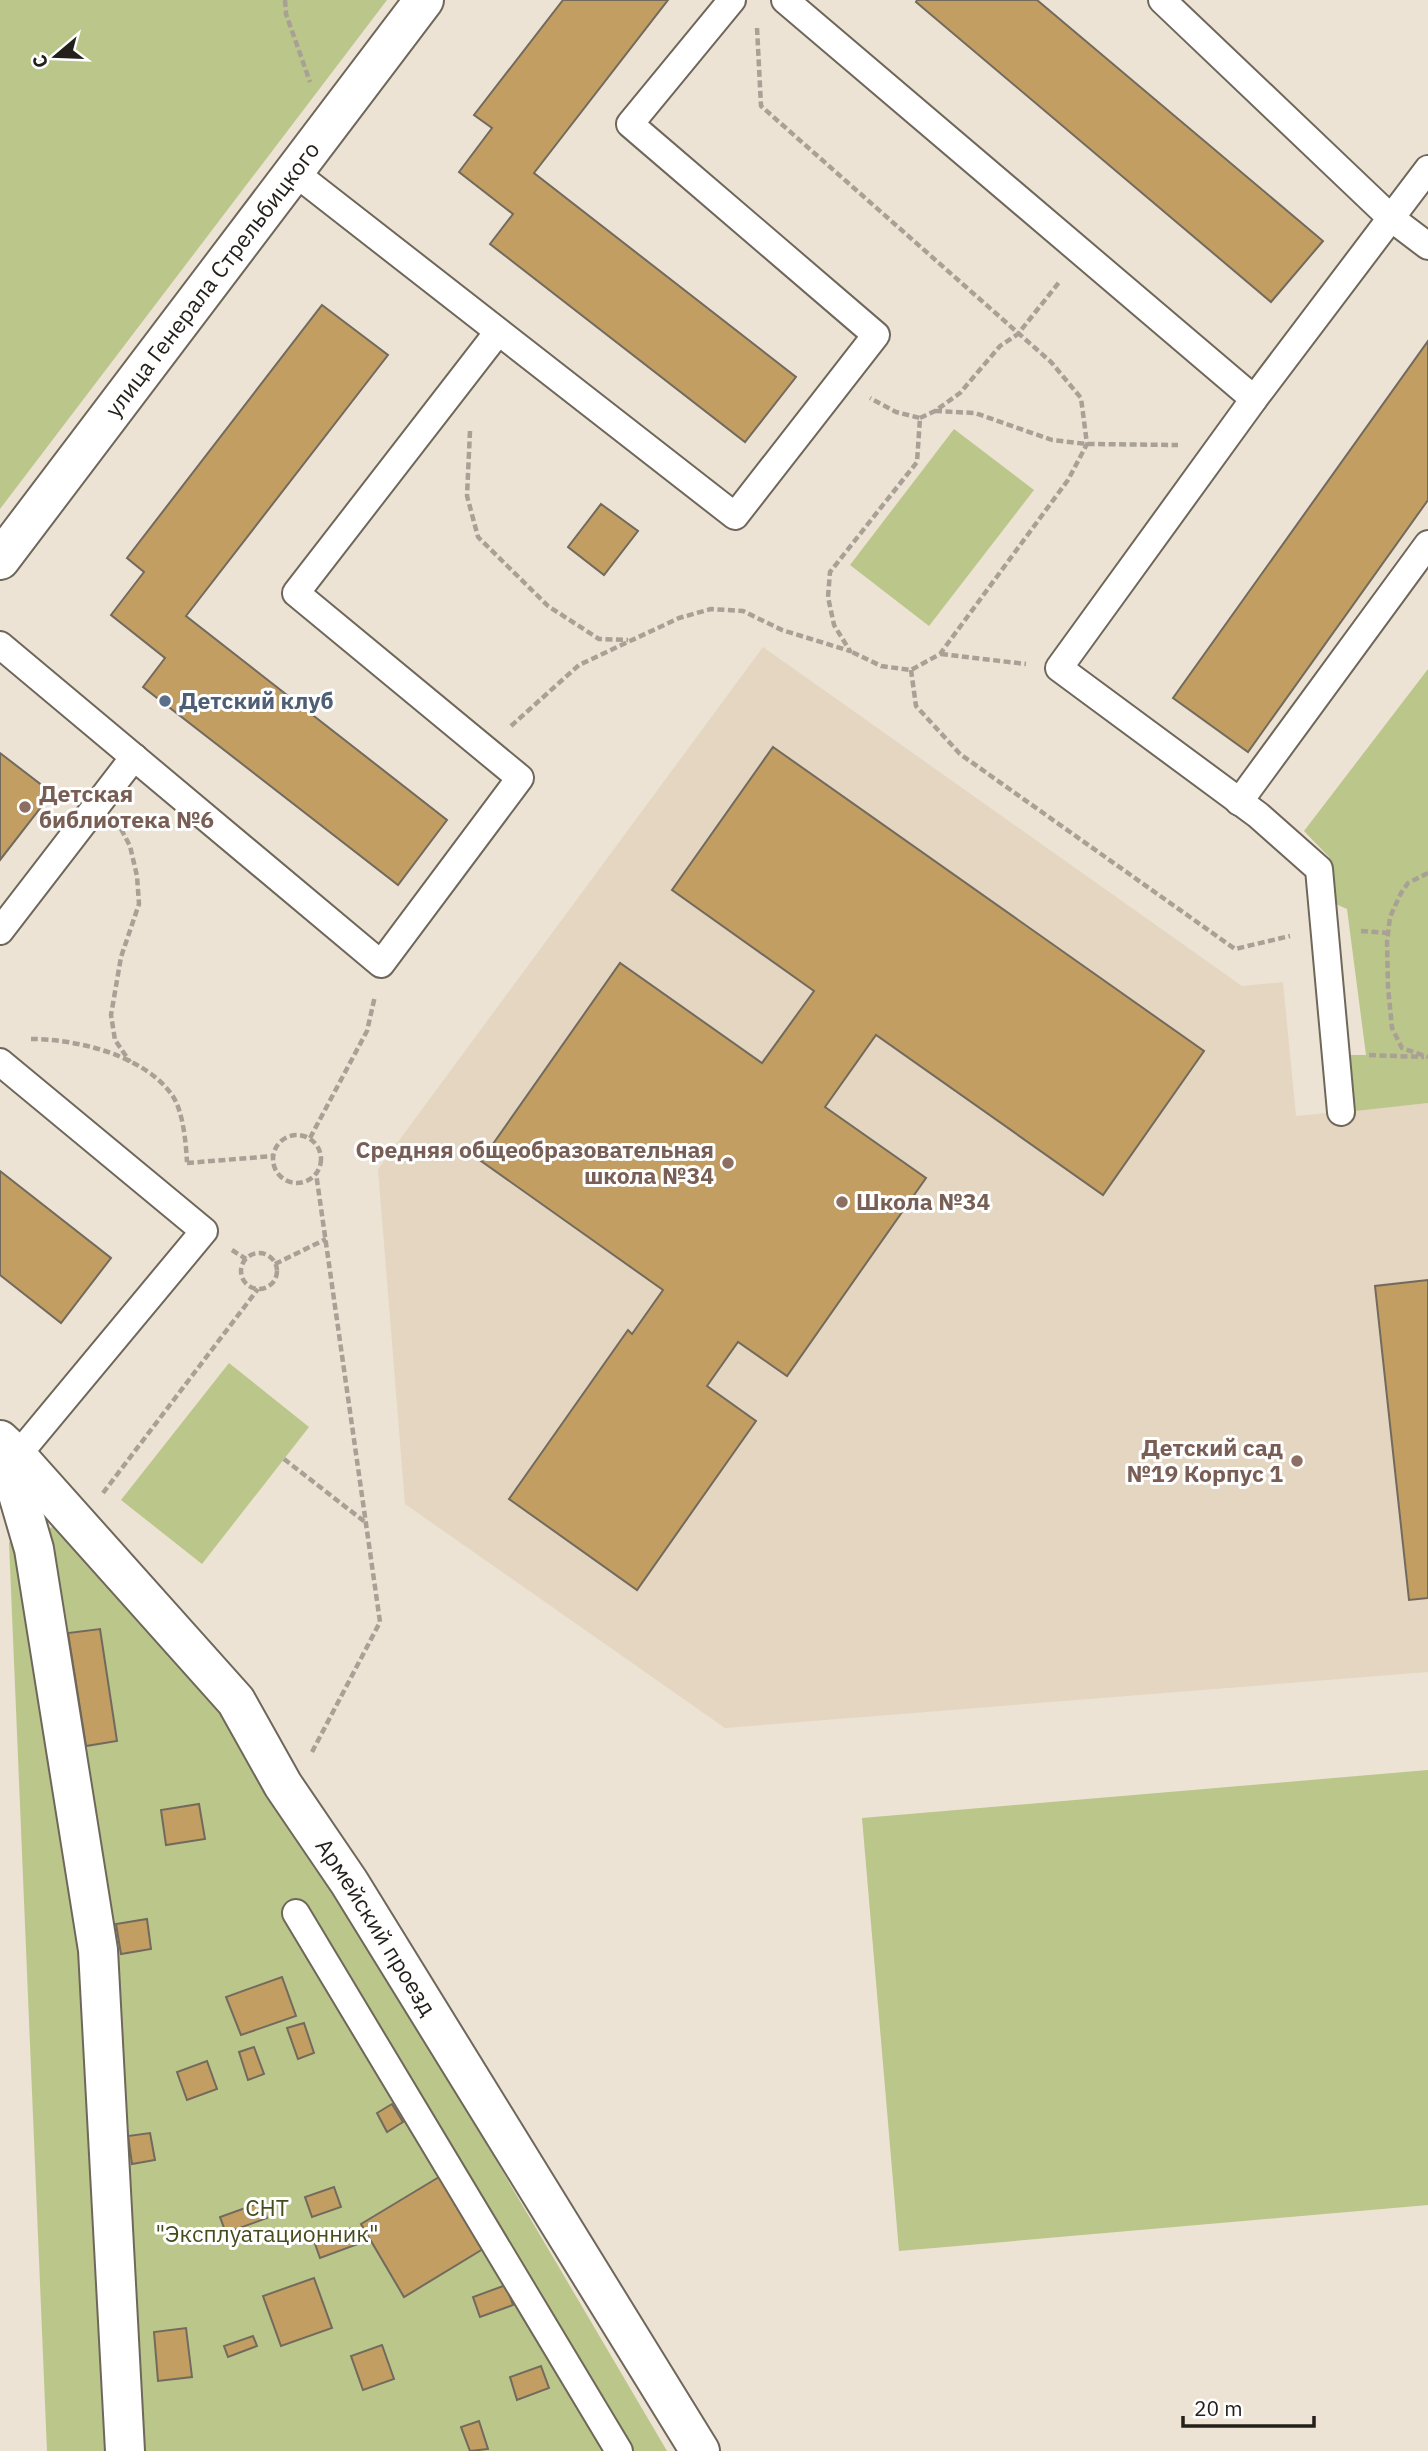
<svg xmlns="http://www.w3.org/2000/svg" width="1428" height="2451" font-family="'IBM Plex Sans',sans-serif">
<rect width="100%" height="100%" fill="#ece3d4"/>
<path fill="#e4d6c1" d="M763 647 1242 986 1283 982 1296 1116 1428 1103V1672L725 1728 405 1504 378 1169Z"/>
<g fill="#bbc68a">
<path d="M0 0H387L0 509Z"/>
<path d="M954 429 1034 490 929 626 850 565Z"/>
<path d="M1428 669V1103L1355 1111 1347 1055H1366L1347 909 1331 902 1329 857 1304 831Z"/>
<path d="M229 1363 309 1427 202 1564 121 1500Z"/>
<path d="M67 1522 223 1696 667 2451H47L9 1542Z"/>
<path d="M1428 1770V2205L899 2251 862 1818Z"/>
</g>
<g fill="#c29e62" stroke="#726a5d" stroke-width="2">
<path d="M563 0H668L534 173 796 377 745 442 490 244 513 214 459 172 492 128 474 115Z"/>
<path d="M917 0H1037L1323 241 1271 302 916 2Z"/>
<path d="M322 305 388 355 186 616 447 820 398 885 143 687 165 658 111 615 144 572 127 558Z"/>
<path d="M1428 341V500L1248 752 1173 698Z"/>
<path d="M601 504 638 531 604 575 568 547Z"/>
<path d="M773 747 1204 1051 1103 1195 876 1035 825 1107 926 1178 787 1376 738 1342 707 1386 756 1421 637 1590 509 1499 628 1330 632 1334 663 1290 481 1161 620 963 762 1063 814 991 672 890Z"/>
<path d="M0 753 52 793 0 860Z"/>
<path d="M0 1171 111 1258 61 1323 0 1275Z"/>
<path d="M1428 1280V1598L1409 1600 1375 1286Z"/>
<path d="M100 1629 117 1741 86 1746 68 1633Z"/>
<path d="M199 1804 205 1839 166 1845 161 1810Z"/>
<path d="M147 1919 151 1949 121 1954 116 1924Z"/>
<path d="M282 1977 296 2016 241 2035 226 1997Z"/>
<path d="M304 2023 314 2053 298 2059 287 2028Z"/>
<path d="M254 2047 264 2074 248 2080 239 2052Z"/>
<path d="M207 2061 217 2089 187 2100 177 2072Z"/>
<path d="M392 2104 403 2122 387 2132 377 2113Z"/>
<path d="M150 2133 155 2160 132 2164 128 2136Z"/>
<path d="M439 2177 483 2249 404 2297 361 2224Z"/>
<path d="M334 2187 341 2207 312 2217 305 2197Z"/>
<path d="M262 2202 267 2218 226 2233 220 2217Z"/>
<path d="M352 2228 358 2244 320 2258 314 2241Z"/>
<path d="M314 2278 332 2328 281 2346 263 2296Z"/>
<path d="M506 2285 513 2305 480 2317 473 2297Z"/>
<path d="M186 2328 192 2377 158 2381 154 2332Z"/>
<path d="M253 2336 257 2346 228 2357 224 2346Z"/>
<path d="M382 2345 394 2379 363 2390 351 2356Z"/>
<path d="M541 2366 549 2388 517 2400 510 2377Z"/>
<path d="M479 2421 488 2449 470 2451 461 2427Z"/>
</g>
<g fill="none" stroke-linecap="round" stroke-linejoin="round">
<g stroke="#6f675a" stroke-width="30">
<g id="service">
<path d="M785 0 1254 399 1428 169"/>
<path d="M1162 0 1391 218 1428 246"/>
<path d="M294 172 735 516 876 335 630 124 732 0"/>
<path d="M1254 399 1059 668 1258 815 1319 869 1341 1112"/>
<path d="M0 645 381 964 520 778 296 593 498 332"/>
<path d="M1239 802 1428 544"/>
<path d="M0 931 134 757"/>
<path d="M0 1062 204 1231 17 1456"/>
<path d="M296 1913 619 2451"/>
</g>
</g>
<g stroke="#6f675a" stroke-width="42">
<g id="minor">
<path id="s1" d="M0 560 424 0"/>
<path id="s2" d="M0 1440 17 1456 236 1701 283 1785 349 1882 700 2451"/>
<path d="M17 1456 15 1484 34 1549 98 1950 125 2451"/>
</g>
</g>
<g stroke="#a9a196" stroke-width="4.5" stroke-dasharray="7 3.5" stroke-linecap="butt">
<path d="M285 0 286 14 310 82"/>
<path d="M757 28 761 106 1051 362 1081 398 1087 444 1068 480 940 654 911 670 881 666 850 651"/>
<path d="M935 411 975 413 1052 440 1087 444 1178 445"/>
<path d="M920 418 935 411 960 393 1000 346 1018 334 1060 281"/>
<path d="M470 431 467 496 478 537 548 606 599 639 628 640"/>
<path d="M941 654 1026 664"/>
<path d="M911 670 916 706 960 754 1235 949 1290 936"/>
<path d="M511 726 579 665 679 618 711 609 743 611 782 630 850 651 834 625 828 597 830 572 917 462 920 418 896 412 870 398"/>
<path d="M121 829 130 846 137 876 139 904 121 957 111 1015 115 1040 130 1062"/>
<path d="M1428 873 1408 883 1401 893 1390 917 1387 942 1388 987 1392 1028 1402 1048 1428 1057"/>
<path d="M1361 931 1388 933"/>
<path d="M31 1039C76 1039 144 1055 172 1095 183 1110 186 1143 187 1162"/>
<path d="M1369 1055 1424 1057"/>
<circle cx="297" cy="1159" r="24"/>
<path d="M310 1138 367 1031 375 996"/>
<path d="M187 1163 274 1156"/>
<path d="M232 1250 246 1259"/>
<circle cx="259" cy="1271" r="18"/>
<path d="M275 1264 326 1239"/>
<path d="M284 1459 365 1522"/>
<path d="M103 1493 258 1289"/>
<path d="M312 1752 380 1622 316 1173"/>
</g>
<use href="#service" stroke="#fff" stroke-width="26"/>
<use href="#minor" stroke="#fff" stroke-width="38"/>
</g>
<circle fill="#5c6f8a" stroke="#fff" stroke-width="2.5" cx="165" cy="701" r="7"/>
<g fill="#8d6e63" stroke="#fff" stroke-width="2.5">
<circle cx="25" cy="807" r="7"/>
<circle cx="728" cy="1163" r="7"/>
<circle cx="842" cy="1202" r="7"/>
<circle cx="1297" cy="1461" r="7"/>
</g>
<g text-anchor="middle" stroke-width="6" stroke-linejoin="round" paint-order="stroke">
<g font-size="23" fill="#231f1a" stroke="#fff">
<text dy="8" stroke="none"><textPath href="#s1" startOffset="352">улица Генерала Стрельбицкого</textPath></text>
<text dy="8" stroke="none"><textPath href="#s2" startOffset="618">Армейский проезд</textPath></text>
</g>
<g font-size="23" font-weight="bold" fill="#4e5e75" stroke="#fff" text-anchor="start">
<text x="179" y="709">Детский клуб</text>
</g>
<g font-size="23" font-weight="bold" fill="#785e54" stroke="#fff" text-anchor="start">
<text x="39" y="802">Детская<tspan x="39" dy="26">библиотека №6</tspan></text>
<text x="714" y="1158" text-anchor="end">Средняя общеобразовательная<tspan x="714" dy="26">школа №34</tspan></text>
<text x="856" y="1210">Школа №34</text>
<text x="1283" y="1456" text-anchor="end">Детский сад<tspan x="1283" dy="26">№19 Корпус 1</tspan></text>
</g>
<g font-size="23" fill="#454c1b" stroke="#fff">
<text x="267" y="2216">СНТ<tspan x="267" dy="26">"Эксплуатационник"</tspan></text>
</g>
</g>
<g transform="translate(56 56) rotate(251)" stroke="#ffffff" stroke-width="5" paint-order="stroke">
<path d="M0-5L12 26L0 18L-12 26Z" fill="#231f1a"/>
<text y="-10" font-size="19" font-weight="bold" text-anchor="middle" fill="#231f1a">С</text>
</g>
<path d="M1183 2416v10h131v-10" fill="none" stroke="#231f1a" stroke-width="3.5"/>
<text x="1194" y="2416" font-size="21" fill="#231f1a" stroke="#ffffff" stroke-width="5" paint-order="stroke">20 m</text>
</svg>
